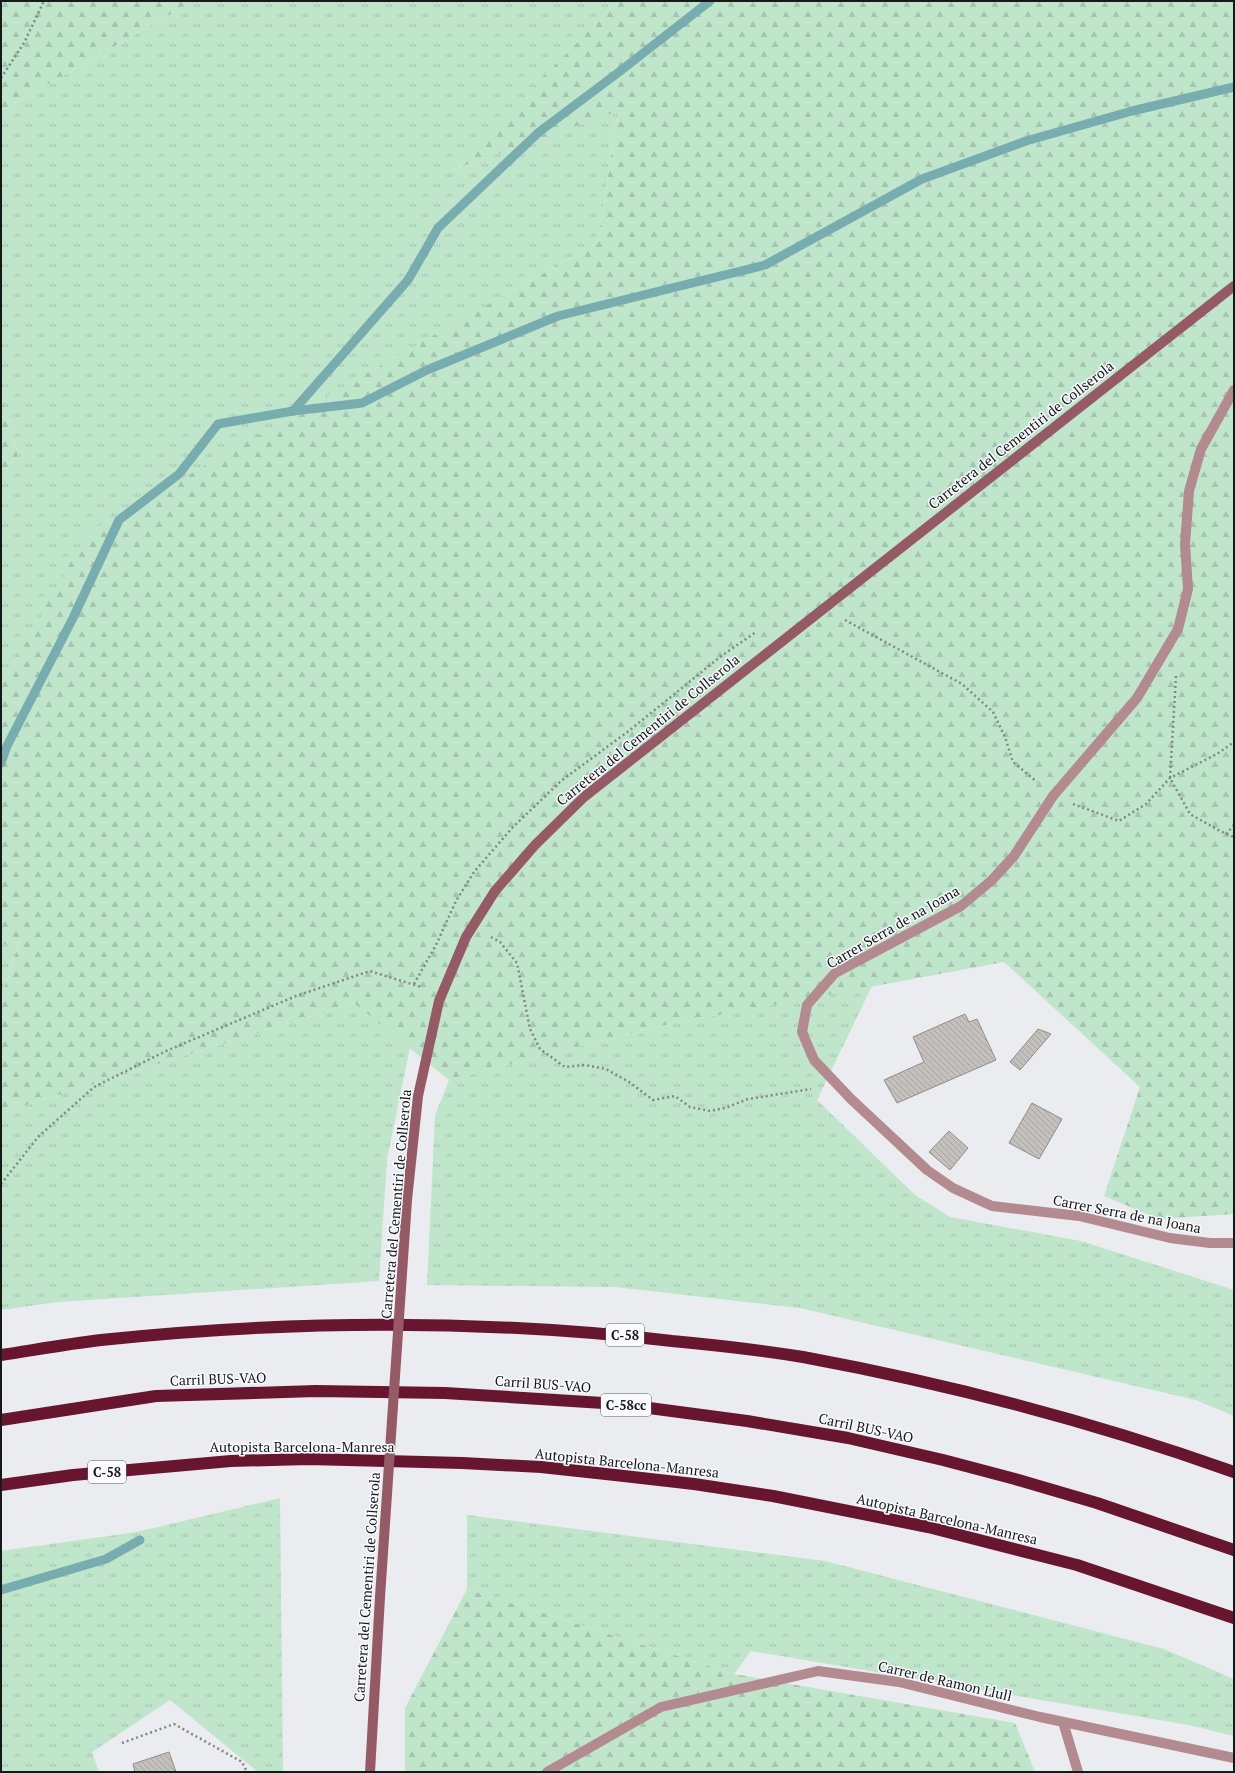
<svg xmlns="http://www.w3.org/2000/svg" width="1235" height="1773" font-family="'PT Serif',serif">
<defs>
<pattern id="grass-tufts" width="24" height="20" patternUnits="userSpaceOnUse"><rect width="24" height="20" fill="#bfe5cb"/><path d="M3 7l-1-3M5 7V3M7 7l1-3M15 17l-1-3M17 17v-4M19 17l1-3" fill="none" stroke="#a3c4ae"/></pattern>
<pattern id="forest-firs" width="22" height="20" patternUnits="userSpaceOnUse"><rect width="22" height="20" fill="#bfe5cb"/><path d="M5 1l3.5 6h-7zM16 11l3.5 6h-7z" fill="#a3c4ae"/></pattern>
<pattern id="building-back-hatch" width="6" height="6" patternUnits="userSpaceOnUse"><rect width="6" height="6" fill="#c3c0bd"/><path d="M-1 5l2 2M0 0l6 6M5-1l2 2" fill="none" stroke="#a7a4a2"/></pattern>
</defs>
<rect width="100%" height="100%" fill="#eaecf0"/>
<g fill="url(#grass-tufts)">
<path d="M194 1H618L453 170 618 110 598 242 89 532 1 684V480L18 454 1 393V111Z"/>
<path d="M20 938 1 1000V946Z"/>
<path d="M872 986 817 1100 915 1195 950 1217 1081 1241 1234 1290V1416L1196 1400 800 1308 615 1287 427 1285 435 1116 449 1080 655 1027Z"/>
<path d="M354 1003 415 1023 387 1159 379 1281 58 1302 1 1310V1113Z"/>
<path d="M280 1498 283 1772H258L170 1700 92 1752 99 1772H1V1551L137 1532Z"/>
<path d="M467 1515 825 1561 1164 1649 1234 1679V1736L1189 1725 751 1651 734 1674 467 1589Z"/>
</g>
<g fill="url(#forest-firs)">
<path d="M1 1H194L1 111Z"/>
<path d="M618 1H1234V1214L1159 1219 1104 1196 1140 1087 1004 962 655 1027 449 1080 354 1003 1 1113V1000L20 939 1 946V684L88 532 598 242 618 111 452 170Z"/>
<path d="M1 393 18 454 1 480Z"/>
<path d="M467 1589 734 1674 1015 1723 1035 1772H405V1708Z"/>
</g>
<g fill="none" stroke-linecap="round" stroke-linejoin="round">
<g stroke="#78adb0" stroke-width="9">
<path d="M293 411 362 403 427 370 558 316 765 265 922 179 1026 141 1132 111 1234 87"/>
<path d="M1 763 7 746 73 618 119 520 179 474 218 424 293 411 408 280 438 228 539 132 619 72 710 1"/>
<path d="M1 1590 106 1559 140 1540"/>
</g>
</g>
<g fill="url(#building-back-hatch)" stroke="#908d8a">
<path d="M965 1014 969 1022 977 1019 996 1060 897 1103 884 1080 924 1062 913 1037Z"/>
<path d="M1038 1029 1051 1034 1020 1070 1010 1062Z"/>
<path d="M1032 1103 1062 1119 1039 1159 1009 1143Z"/>
<path d="M949 1131 968 1148 950 1170 929 1152Z"/>
<path d="M169 1752 176 1772H135L133 1764Z"/>
</g>
<g fill="none" stroke-linecap="round" stroke-linejoin="round">
<g stroke="#848688" stroke-width="2.5" stroke-dasharray="2 3" stroke-linecap="butt">
<path d="M1 78 24 43 44 1"/>
<path d="M845 620 962 684 993 712 1005 737 1013 762 1037 782"/>
<path d="M1176 676 1170 778 1190 814 1220 831 1234 837"/>
<path d="M1073 804 1119 821 1146 804 1170 778 1217 754 1234 742"/>
<path d="M1226 834 1234 825"/>
<path d="M491 937 500 942 517 963 530 1029 540 1049 565 1067 585 1065 606 1069 629 1082 653 1100 675 1096 690 1107 710 1111 725 1108 748 1099 811 1089"/>
<path d="M414 984 436 945 456 901 474 872 512 828 561 781 630 730 720 657 756 632"/>
<path d="M1 1184 38 1137 94 1087 166 1051 296 996 370 971 421 987"/>
<path d="M122 1743 174 1724 242 1762 247 1772"/>
</g>
<g stroke="#b48a91" stroke-width="10">
<path d="M1234 390 1201 449 1189 491 1185 544 1188 589 1178 629 1137 698 1053 796 1014 856 992 880 961 906 835 973 807 1005 802 1032 814 1060 851 1099 927 1170 953 1188 992 1206 1079 1216 1170 1238 1210 1243H1234"/>
<path d="M1063 1722 1078 1772"/>
<path d="M547 1772 661 1707 818 1671 899 1682 1040 1717 1234 1758"/>
</g>
<g stroke="#955a66" stroke-width="10">
<path d="M407 1200 418 1096 439 1001 466 937 495 891 535 845 584 797 1234 286"/>
<path d="M370 1772 380 1597"/>
</g>
<g stroke="#681630" stroke-width="12">
<path d="M1 1355C34 1350 67 1344 101 1340 290 1320 482 1319 672 1341 715 1345 760 1350 803 1357 949 1384 1094 1422 1234 1472"/>
<path d="M1 1420 156 1396 316 1391 445 1393 619 1404 747 1421 848 1438 943 1460 1015 1479 1097 1503 1234 1550"/>
<path d="M1 1485 73 1475 231 1461 309 1459 462 1463 541 1467 615 1475 694 1484 773 1496 928 1527 1077 1565 1234 1618"/>
</g>
<path stroke="#955a66" stroke-width="10" d="M380 1597 407 1200"/>
</g>
<g text-anchor="middle" stroke-width="3" stroke-linejoin="round" paint-order="stroke">
<g fill="#f8fafe" stroke="#5a5c5e" stroke-width="1">
<rect x="606" y="1324" width="38" height="22" rx="3"/>
<rect x="601" y="1394" width="50" height="22" rx="3"/>
<rect x="88" y="1461" width="38" height="22" rx="3"/>
</g>
<g font-size="13" font-weight="bold" fill="#171819">
<text x="625" y="1340">C-58</text>
<text x="626" y="1410">C-58cc</text>
<text x="107" y="1477">C-58</text>
</g>
<g font-size="14" fill="#171819" stroke="#f8fafe">
<text transform="translate(1021 435) rotate(-38)" y="5">Carretera del Cementiri de Collserola</text>
<text transform="translate(648 730) rotate(-39)" y="5">Carretera del Cementiri de Collserola</text>
<text transform="translate(893 927) rotate(-30)" y="5">Carrer Serra de na Joana</text>
<text transform="translate(396 1204) rotate(-85)" y="5">Carretera del Cementiri de Collserola</text>
<text transform="translate(1127 1214) rotate(11)" y="5">Carrer Serra de na Joana</text>
<text transform="translate(218 1379) rotate(-2)" y="5">Carril BUS-VAO</text>
<text transform="translate(543 1384) rotate(4)" y="5">Carril BUS-VAO</text>
<text transform="translate(866 1428) rotate(12)" y="5">Carril BUS-VAO</text>
<text x="302" y="1452">Autopista Barcelona-Manresa</text>
<text transform="translate(627 1463) rotate(6)" y="5">Autopista Barcelona-Manresa</text>
<text transform="translate(947 1519) rotate(13)" y="5">Autopista Barcelona-Manresa</text>
<text transform="translate(367 1587) rotate(-86)" y="5">Carretera del Cementiri de Collserola</text>
<text transform="translate(945 1681) rotate(13)" y="5">Carrer de Ramon Llull</text>
</g>
</g>
<rect width="1235" height="1773" fill="none" stroke="#171819" stroke-width="4"/>
</svg>
